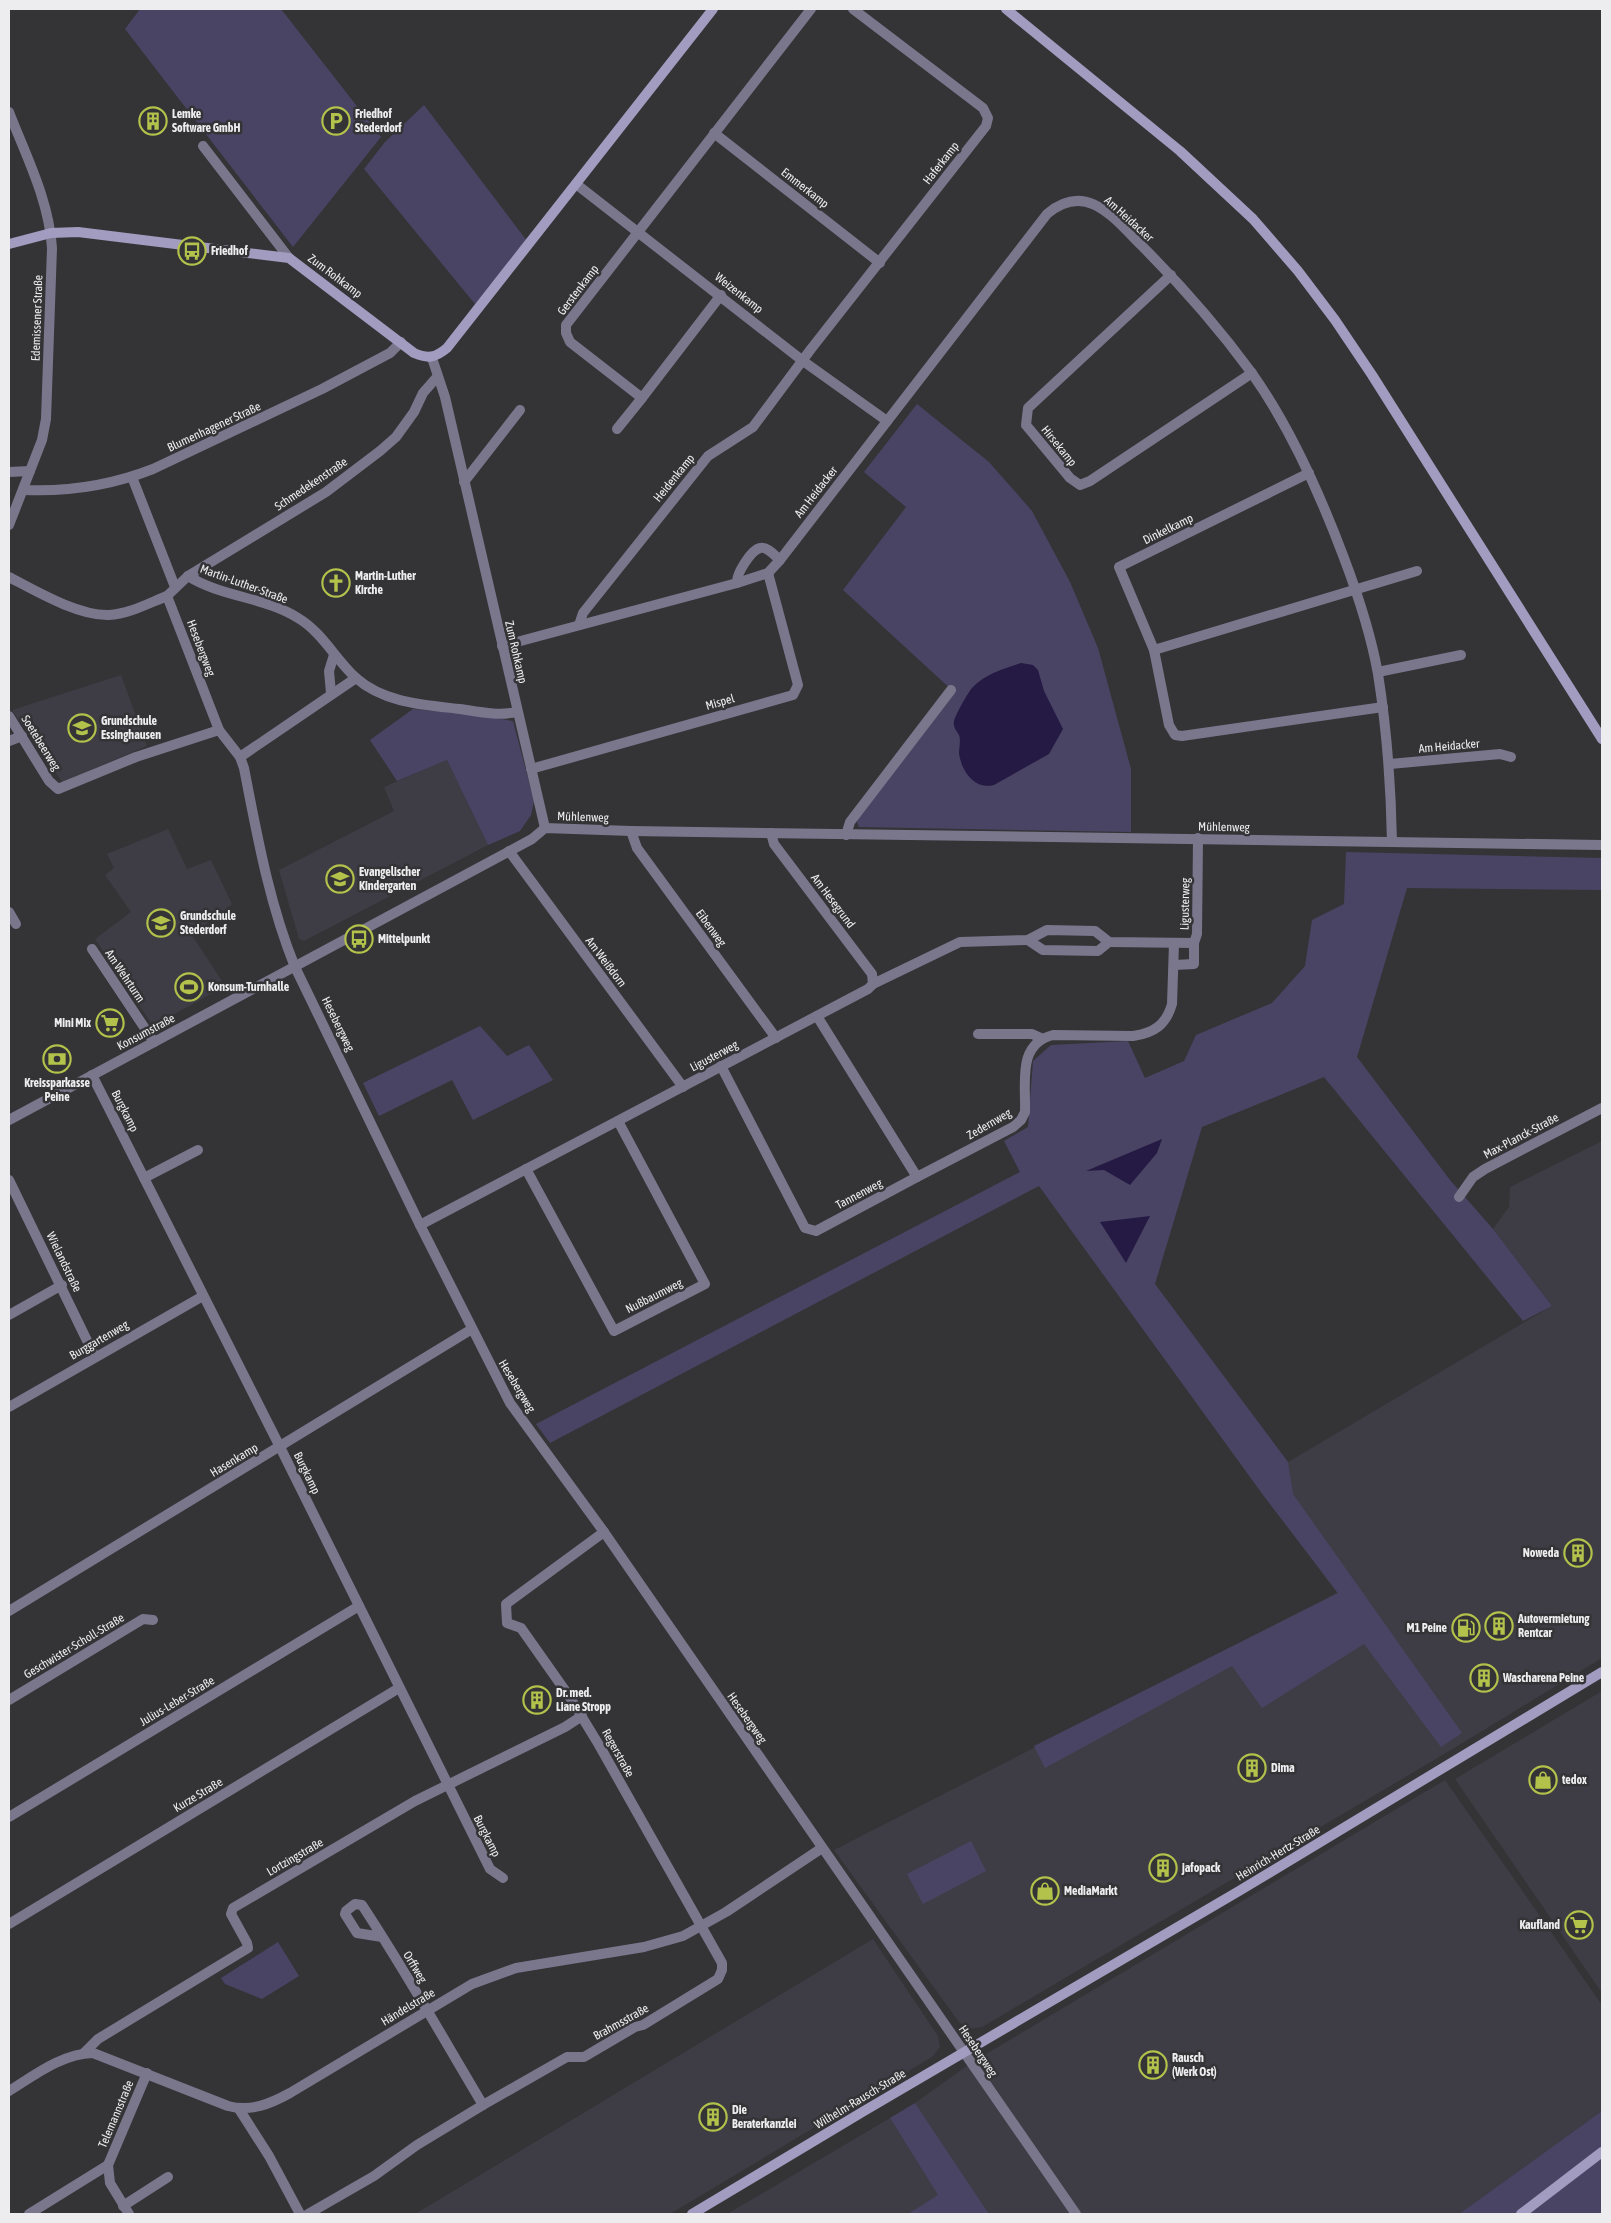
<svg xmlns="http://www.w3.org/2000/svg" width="1611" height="2223" font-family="'Asap Condensed',sans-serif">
<rect width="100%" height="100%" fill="#343336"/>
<g fill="#3e3d45">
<path d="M121 675 147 746 62 782 12 710Z"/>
<path d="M447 760 488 845 304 941 299 939 279 870 394 811 384 787Z"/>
<path d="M168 829 187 869 211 860 232 904 192 935 225 986 153 1026 95 939 131 912 105 875 114 868 107 854Z"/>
<path d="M1602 1141V1658L1451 1750 982 2027 970 2029 959 2022 834 1850 1337 1593 1264 1495 1288 1462 1552 1306 1493 1229 1509 1207 1510 1187Z"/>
<path d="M1602 1691V1993L1455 1779Z"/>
<path d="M1445 1780 1602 2005V2111L1459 2214H989L915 2103 971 2063Z"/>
<path d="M873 1939 938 2036 940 2047 932 2057 670 2214H415Z"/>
<path d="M890 2118 939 2196 908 2214H727Z"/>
</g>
<g fill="#4a4464">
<path d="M140 9H281L381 137 293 247 125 29Z"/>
<path d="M424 105 527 241 475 304 364 169 385 142Z"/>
<path d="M917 404 989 462 1032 511 1070 582 1098 648 1131 769V832L859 827 857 822 861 813 954 692 843 590 906 507 864 472Z"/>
<path d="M413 709 478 715 513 721 534 801 531 815 520 831 488 845 447 760 397 781 370 740Z"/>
<path d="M1346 852 1602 858V890L1407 888 1357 1057 1450 1180 1493 1229 1552 1306 1523 1321 1324 1077 1202 1127 1155 1284 1288 1462 1293 1494 1462 1733 1441 1747 1364 1644 1262 1708 1232 1666 1045 1768 1034 1746 1338 1593 1263 1495 1039 1186 550 1443 536 1424 1020 1172 1004 1141 1028 1127 1033 1061 1051 1045 1128 1041 1145 1078 1184 1061 1196 1035 1272 1003 1305 966 1312 920 1344 904Z"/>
<path d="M480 1026 507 1056 529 1045 553 1080 473 1120 452 1080 379 1116 363 1083Z"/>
<path d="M971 1841 986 1871 923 1904 907 1874Z"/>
<path d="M278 1942 299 1976 262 1999 225 1984 221 1978Z"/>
<path d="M915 2103 989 2214H908L938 2195 890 2118Z"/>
<path d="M1602 2111V2214H1459Z"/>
</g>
<g fill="#251a43">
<path d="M1021 663 1033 665 1038 670 1044 691 1063 729 1049 754 994 785C975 790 962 772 959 754 959 748 961 740 959 735 956 730 953 727 954 721 955 716 969 690 973 687 985 674 1005 668 1021 663Z"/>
<path d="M1162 1139 1157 1153 1130 1185 1104 1170 1086 1171Z"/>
<path d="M1150 1216 1126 1263 1100 1222Z"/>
</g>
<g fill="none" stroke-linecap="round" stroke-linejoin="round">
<g stroke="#7a778d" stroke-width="10">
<path d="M9 112C26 156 49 200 52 248L46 419 42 440 9 525"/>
<path d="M714 133 880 263"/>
<path d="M203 146 289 258"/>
<path d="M576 184 803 361 887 421"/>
<path d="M1171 275 1028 408 1026 425 1070 478 1080 485 1090 481 1252 373"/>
<path d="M721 295 642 398 570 342 566 333V325L811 9"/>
<path d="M432 358 445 397 545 828"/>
<path d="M437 377 423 393 414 412 396 437 380 451 326 492 188 576 167 596 219 730 240 757 244 768C257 835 269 903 295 967L420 1225 510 1403 604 1532 1076 2214"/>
<path d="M617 429 642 398"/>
<path d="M9 472 30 471"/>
<path d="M1309 473 1119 567 1154 650 1169 725 1175 735 1182 736 1383 707"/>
<path d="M132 477 175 587"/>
<path d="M464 482 520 410"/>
<path d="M23 490C66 492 112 485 153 469L322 389 390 353 401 342"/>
<path d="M188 576C221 597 265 597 298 618 322 632 336 660 356 678 384 703 425 705 460 709 480 712 498 716 517 712"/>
<path d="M9 577C36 591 78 616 109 615 129 614 149 603 167 596"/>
<path d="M737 583C736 574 751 550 760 548 767 546 775 556 780 560"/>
<path d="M579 625 583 613 708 456 753 427 811 349 986 126 988 118 983 108 853 9"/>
<path d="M502 646 737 583 768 573 780 560 1047 214C1086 181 1113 217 1141 245 1180 284 1218 327 1251 372 1291 428 1320 494 1344 558 1358 595 1371 635 1378 674 1387 731 1391 785 1392 842"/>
<path d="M1154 650 1417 571"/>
<path d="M1378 672 1461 655"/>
<path d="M331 693 329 671 334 655"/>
<path d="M9 716 49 781 58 789 136 757 219 730"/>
<path d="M9 741 22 736"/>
<path d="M240 757 356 678"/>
<path d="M1390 764 1500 754 1511 757"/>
<path d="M531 769 793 695 798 685 768 573"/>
<path d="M631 831 637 848 776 1038"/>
<path d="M771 833 774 844 872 974 873 984"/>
<path d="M846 835 850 822 951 690"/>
<path d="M509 851 683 1087"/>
<path d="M9 912 16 924"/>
<path d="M1028 940 1043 950 1098 951 1109 942"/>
<path d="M92 949 154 1042"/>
<path d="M1174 965 1194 964V943"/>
<path d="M978 1034H1032L1041 1038"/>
<path d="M721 1066 805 1228 816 1231 917 1177 817 1016"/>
<path d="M92 1075 280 1447 490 1869 503 1878"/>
<path d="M9 1120 532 839 545 828 631 831 1602 845"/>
<path d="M526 1169 614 1331 705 1284 618 1121"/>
<path d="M917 1177 1013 1127 1021 1120 1025 1112C1026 1082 1017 1044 1053 1035L1133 1036C1154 1033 1166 1025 1172 1004L1174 943"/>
<path d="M144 1178 198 1150"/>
<path d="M9 1180 95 1357"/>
<path d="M1459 1197 1473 1177 1485 1169 1602 1108"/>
<path d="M420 1225 868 989 873 984 960 942 1028 940 1047 930 1095 931 1109 942 1194 943 1197 934 1198 838"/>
<path d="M9 1315 62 1285"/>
<path d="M9 1407 203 1296"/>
<path d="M9 1611 472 1329"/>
<path d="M9 1700 143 1619 153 1620"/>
<path d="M9 1817 359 1606"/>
<path d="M9 1924 399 1688"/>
<path d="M382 1937 357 1933 345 1914 346 1911 355 1904 362 1905C405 1970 443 2038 483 2105"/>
<path d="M84 2053 98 2039 248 1948 247 1943 231 1914 233 1908 415 1801 565 1727 582 1716"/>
<path d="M9 2091C35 2075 61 2054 93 2053L228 2106C251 2112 270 2104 290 2093L472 1984 516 1968 644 1947 683 1936 726 1912 822 1848"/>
<path d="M239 2109 269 2156 300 2214"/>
<path d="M123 2206 168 2177"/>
<path d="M29 2214 108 2165"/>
<path d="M129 2214 110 2183 108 2165 147 2073"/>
<path d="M308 2214 374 2176 417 2145 483 2105 567 2057H584L635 2027 643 2025 718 1979 722 1970V1963L599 1745 571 1699 521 1628 507 1623 506 1604 604 1532"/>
</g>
<g stroke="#a29cc0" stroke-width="10">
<path d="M1006 9 1180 151 1253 219 1298 271 1335 320 1372 375 1602 739"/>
<path d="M9 244 51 233 78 232 289 258 414 353C428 359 435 358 447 348L713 9"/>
<path d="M692 2214 864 2111 1239 1891 1602 1672"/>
<path d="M1521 2214 1602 2152"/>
</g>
</g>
<defs>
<g id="building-ring" transform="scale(1.4375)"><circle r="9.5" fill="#343336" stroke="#b3c24b" stroke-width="1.5"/><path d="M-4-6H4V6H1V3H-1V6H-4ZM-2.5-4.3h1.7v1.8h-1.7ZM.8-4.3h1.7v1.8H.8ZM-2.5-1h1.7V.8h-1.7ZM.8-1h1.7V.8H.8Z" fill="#b3c24b"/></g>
<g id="parking-ring" transform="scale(1.4375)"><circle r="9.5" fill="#343336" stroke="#b3c24b" stroke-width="1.5"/><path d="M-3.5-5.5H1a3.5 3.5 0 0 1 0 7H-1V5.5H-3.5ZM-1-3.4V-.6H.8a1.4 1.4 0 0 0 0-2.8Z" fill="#b3c24b"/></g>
<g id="bus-ring" transform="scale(1.4375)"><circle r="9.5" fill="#343336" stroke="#b3c24b" stroke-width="1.5"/><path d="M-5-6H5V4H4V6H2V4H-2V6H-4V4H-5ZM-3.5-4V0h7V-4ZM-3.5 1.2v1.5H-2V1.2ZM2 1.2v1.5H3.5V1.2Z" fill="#b3c24b"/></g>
<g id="church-ring" transform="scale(1.4375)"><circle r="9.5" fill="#343336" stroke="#b3c24b" stroke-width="1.5"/><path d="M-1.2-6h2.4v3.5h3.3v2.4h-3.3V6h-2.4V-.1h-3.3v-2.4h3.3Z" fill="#b3c24b"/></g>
<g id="school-ring" transform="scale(1.4375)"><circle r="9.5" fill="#343336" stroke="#b3c24b" stroke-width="1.5"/><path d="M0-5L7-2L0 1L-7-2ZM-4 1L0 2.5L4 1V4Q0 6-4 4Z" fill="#b3c24b"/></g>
<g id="stadium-ring" transform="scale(1.4375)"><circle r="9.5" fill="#343336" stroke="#b3c24b" stroke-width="1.5"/><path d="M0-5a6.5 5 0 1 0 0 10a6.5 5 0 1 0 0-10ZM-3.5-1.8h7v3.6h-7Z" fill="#b3c24b"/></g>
<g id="supermarket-ring" transform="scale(1.4375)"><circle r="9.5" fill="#343336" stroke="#b3c24b" stroke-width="1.5"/><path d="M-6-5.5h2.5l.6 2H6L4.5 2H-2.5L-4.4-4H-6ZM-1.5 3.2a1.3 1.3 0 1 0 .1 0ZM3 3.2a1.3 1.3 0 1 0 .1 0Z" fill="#b3c24b"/></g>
<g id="bank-ring" transform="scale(1.4375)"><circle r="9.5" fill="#343336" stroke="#b3c24b" stroke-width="1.5"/><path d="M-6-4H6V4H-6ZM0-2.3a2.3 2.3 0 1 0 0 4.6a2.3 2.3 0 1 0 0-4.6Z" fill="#b3c24b"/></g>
<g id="fuel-ring" transform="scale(1.4375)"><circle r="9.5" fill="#343336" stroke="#b3c24b" stroke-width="1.5"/><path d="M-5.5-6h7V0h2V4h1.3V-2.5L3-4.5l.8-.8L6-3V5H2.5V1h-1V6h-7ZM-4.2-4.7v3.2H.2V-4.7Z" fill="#b3c24b"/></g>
<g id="shop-ring" transform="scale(1.4375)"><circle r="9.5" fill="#343336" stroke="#b3c24b" stroke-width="1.5"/><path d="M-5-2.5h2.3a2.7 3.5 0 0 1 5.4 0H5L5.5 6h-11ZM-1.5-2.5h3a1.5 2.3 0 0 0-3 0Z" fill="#b3c24b"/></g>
</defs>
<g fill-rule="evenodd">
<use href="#building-ring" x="153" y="121"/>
<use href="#parking-ring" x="336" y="121"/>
<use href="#bus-ring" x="192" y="251"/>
<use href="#church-ring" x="336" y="583"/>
<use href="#school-ring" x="82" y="728"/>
<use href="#school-ring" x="340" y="879"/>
<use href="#school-ring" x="161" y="923"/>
<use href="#bus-ring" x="359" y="939"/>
<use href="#stadium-ring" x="189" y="987"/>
<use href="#supermarket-ring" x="110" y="1023"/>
<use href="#bank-ring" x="57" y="1059"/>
<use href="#building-ring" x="1578" y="1553"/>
<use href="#building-ring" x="1499" y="1626"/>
<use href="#fuel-ring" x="1466" y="1628"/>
<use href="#building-ring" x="1484" y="1678"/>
<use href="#building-ring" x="537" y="1700"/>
<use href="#building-ring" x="1252" y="1768"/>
<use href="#shop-ring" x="1543" y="1780"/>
<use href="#building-ring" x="1163" y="1868"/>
<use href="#shop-ring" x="1045" y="1891"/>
<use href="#supermarket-ring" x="1579" y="1925"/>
<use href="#building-ring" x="1153" y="2065"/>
<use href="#building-ring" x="713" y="2117"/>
</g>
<g text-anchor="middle" stroke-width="5" stroke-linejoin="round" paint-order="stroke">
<g font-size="12" font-weight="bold" fill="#ededef" stroke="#343336" text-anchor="start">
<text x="172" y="118">Lemke<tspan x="172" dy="14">Software GmbH</tspan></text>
<text x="355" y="118">Friedhof<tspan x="355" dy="14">Stederdorf</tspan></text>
<text x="211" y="255">Friedhof</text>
<text x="355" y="580">Martin-Luther<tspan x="355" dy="14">Kirche</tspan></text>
<text x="101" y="725">Grundschule<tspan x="101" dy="14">Essinghausen</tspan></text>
<text x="359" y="876">Evangelischer<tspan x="359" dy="14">Kindergarten</tspan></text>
<text x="180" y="920">Grundschule<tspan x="180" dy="14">Stederdorf</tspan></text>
<text x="378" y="943">Mittelpunkt</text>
<text x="208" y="991">Konsum-Turnhalle</text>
<text x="91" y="1027" text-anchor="end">Mini Mix</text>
<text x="57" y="1087" text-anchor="middle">Kreissparkasse<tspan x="57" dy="14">Peine</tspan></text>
<text x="1559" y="1557" text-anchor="end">Noweda</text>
<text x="1518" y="1623">Autovermietung<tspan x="1518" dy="14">Rentcar</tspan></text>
<text x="1447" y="1632" text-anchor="end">M1 Peine</text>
<text x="1503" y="1682">Wascharena Peine</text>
<text x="556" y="1697">Dr. med.<tspan x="556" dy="14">Liane Stropp</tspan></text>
<text x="1271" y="1772">Dima</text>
<text x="1562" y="1784">tedox</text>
<text x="1182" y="1872">jafopack</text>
<text x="1064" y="1895">MediaMarkt</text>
<text x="1560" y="1929" text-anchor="end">Kaufland</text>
<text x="1172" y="2062">Rausch<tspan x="1172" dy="14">(Werk Ost)</tspan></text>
<text x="732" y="2114">Die<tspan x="732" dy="14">Beraterkanzlei</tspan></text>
</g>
<g font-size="12" fill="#ededef" stroke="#343336">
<text transform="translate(941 163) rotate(-52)" y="4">Haferkamp</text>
<text transform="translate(805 188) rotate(38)" y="4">Emmerkamp</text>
<text transform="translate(1129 219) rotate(42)" y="4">Am Heidacker</text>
<text transform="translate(335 276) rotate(37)" y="4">Zum Rohkamp</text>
<text transform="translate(578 290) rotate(-53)" y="4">Gerstenkamp</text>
<text transform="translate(739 293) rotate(38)" y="4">Weizenkamp</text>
<text transform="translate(37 318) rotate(-88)" y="4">Edemissener Straße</text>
<text transform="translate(214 427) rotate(-25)" y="4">Blumenhagener Straße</text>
<text transform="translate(1059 446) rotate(51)" y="4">Hirsekamp</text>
<text transform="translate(674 478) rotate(-51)" y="4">Heidenkamp</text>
<text transform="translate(311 484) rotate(-34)" y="4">Schmedekenstraße</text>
<text transform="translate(816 492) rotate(-52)" y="4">Am Heidacker</text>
<text transform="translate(1168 529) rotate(-26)" y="4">Dinkelkamp</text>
<text transform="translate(244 584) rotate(20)" y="4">Martin-Luther-Straße</text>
<text transform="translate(201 648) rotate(69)" y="4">Hesebergweg</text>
<text transform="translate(516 652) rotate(77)" y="4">Zum Rohkamp</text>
<text transform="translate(720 702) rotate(-16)" y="4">Mispel</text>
<text transform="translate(41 743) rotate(58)" y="4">Soetebeerweg</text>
<text transform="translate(1449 746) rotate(-5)" y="4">Am Heidacker</text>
<text transform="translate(583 817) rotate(2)" y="4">Mühlenweg</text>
<text transform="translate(1224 827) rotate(1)" y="4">Mühlenweg</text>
<text transform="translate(833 901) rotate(53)" y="4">Am Hesegrund</text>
<text transform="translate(1185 904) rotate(-89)" y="4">Ligusterweg</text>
<text transform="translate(711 928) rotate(54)" y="4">Eibenweg</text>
<text transform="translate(606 962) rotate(53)" y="4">Am Weißdorn</text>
<text transform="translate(125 976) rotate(56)" y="4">Am Wehrturm</text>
<text transform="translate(338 1024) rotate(64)" y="4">Hesebergweg</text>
<text transform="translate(146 1032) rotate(-28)" y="4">Konsumstraße</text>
<text transform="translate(714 1056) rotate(-28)" y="4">Ligusterweg</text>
<text transform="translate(125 1111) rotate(63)" y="4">Burgkamp</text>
<text transform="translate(989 1124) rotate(-30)" y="4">Zedernweg</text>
<text transform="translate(1521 1136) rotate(-28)" y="4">Max-Planck-Straße</text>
<text transform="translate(859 1194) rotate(-28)" y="4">Tannenweg</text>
<text transform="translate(64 1262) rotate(64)" y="4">Wielandstraße</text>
<text transform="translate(654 1296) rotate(-27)" y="4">Nußbaumweg</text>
<text transform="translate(99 1340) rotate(-30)" y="4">Burggartenweg</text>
<text transform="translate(517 1386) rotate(59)" y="4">Hesebergweg</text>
<text transform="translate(234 1460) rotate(-31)" y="4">Hasenkamp</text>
<text transform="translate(307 1473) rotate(64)" y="4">Burgkamp</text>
<text transform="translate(74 1646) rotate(-31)" y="4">Geschwister-Scholl-Straße</text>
<text transform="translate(177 1701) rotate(-31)" y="4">Julius-Leber-Straße</text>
<text transform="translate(747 1718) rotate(55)" y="4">Hesebergweg</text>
<text transform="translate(618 1753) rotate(61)" y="4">Regerstraße</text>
<text transform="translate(198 1795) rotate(-31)" y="4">Kurze Straße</text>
<text transform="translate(487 1836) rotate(63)" y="4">Burgkamp</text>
<text transform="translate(1278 1853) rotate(-31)" y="4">Heinrich-Hertz-Straße</text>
<text transform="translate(295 1857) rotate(-30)" y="4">Lortzingstraße</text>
<text transform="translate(415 1967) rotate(59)" y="4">Orffweg</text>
<text transform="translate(408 2007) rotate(-31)" y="4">Händelstraße</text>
<text transform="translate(621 2022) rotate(-29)" y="4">Brahmsstraße</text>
<text transform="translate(978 2051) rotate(56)" y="4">Hesebergweg</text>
<text transform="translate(860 2099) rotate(-31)" y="4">Wilhelm-Rausch-Straße</text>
<text transform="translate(116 2114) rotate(-67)" y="4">Telemannstraße</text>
</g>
</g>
<rect width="1611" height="2223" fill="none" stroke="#ededef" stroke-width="20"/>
</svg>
